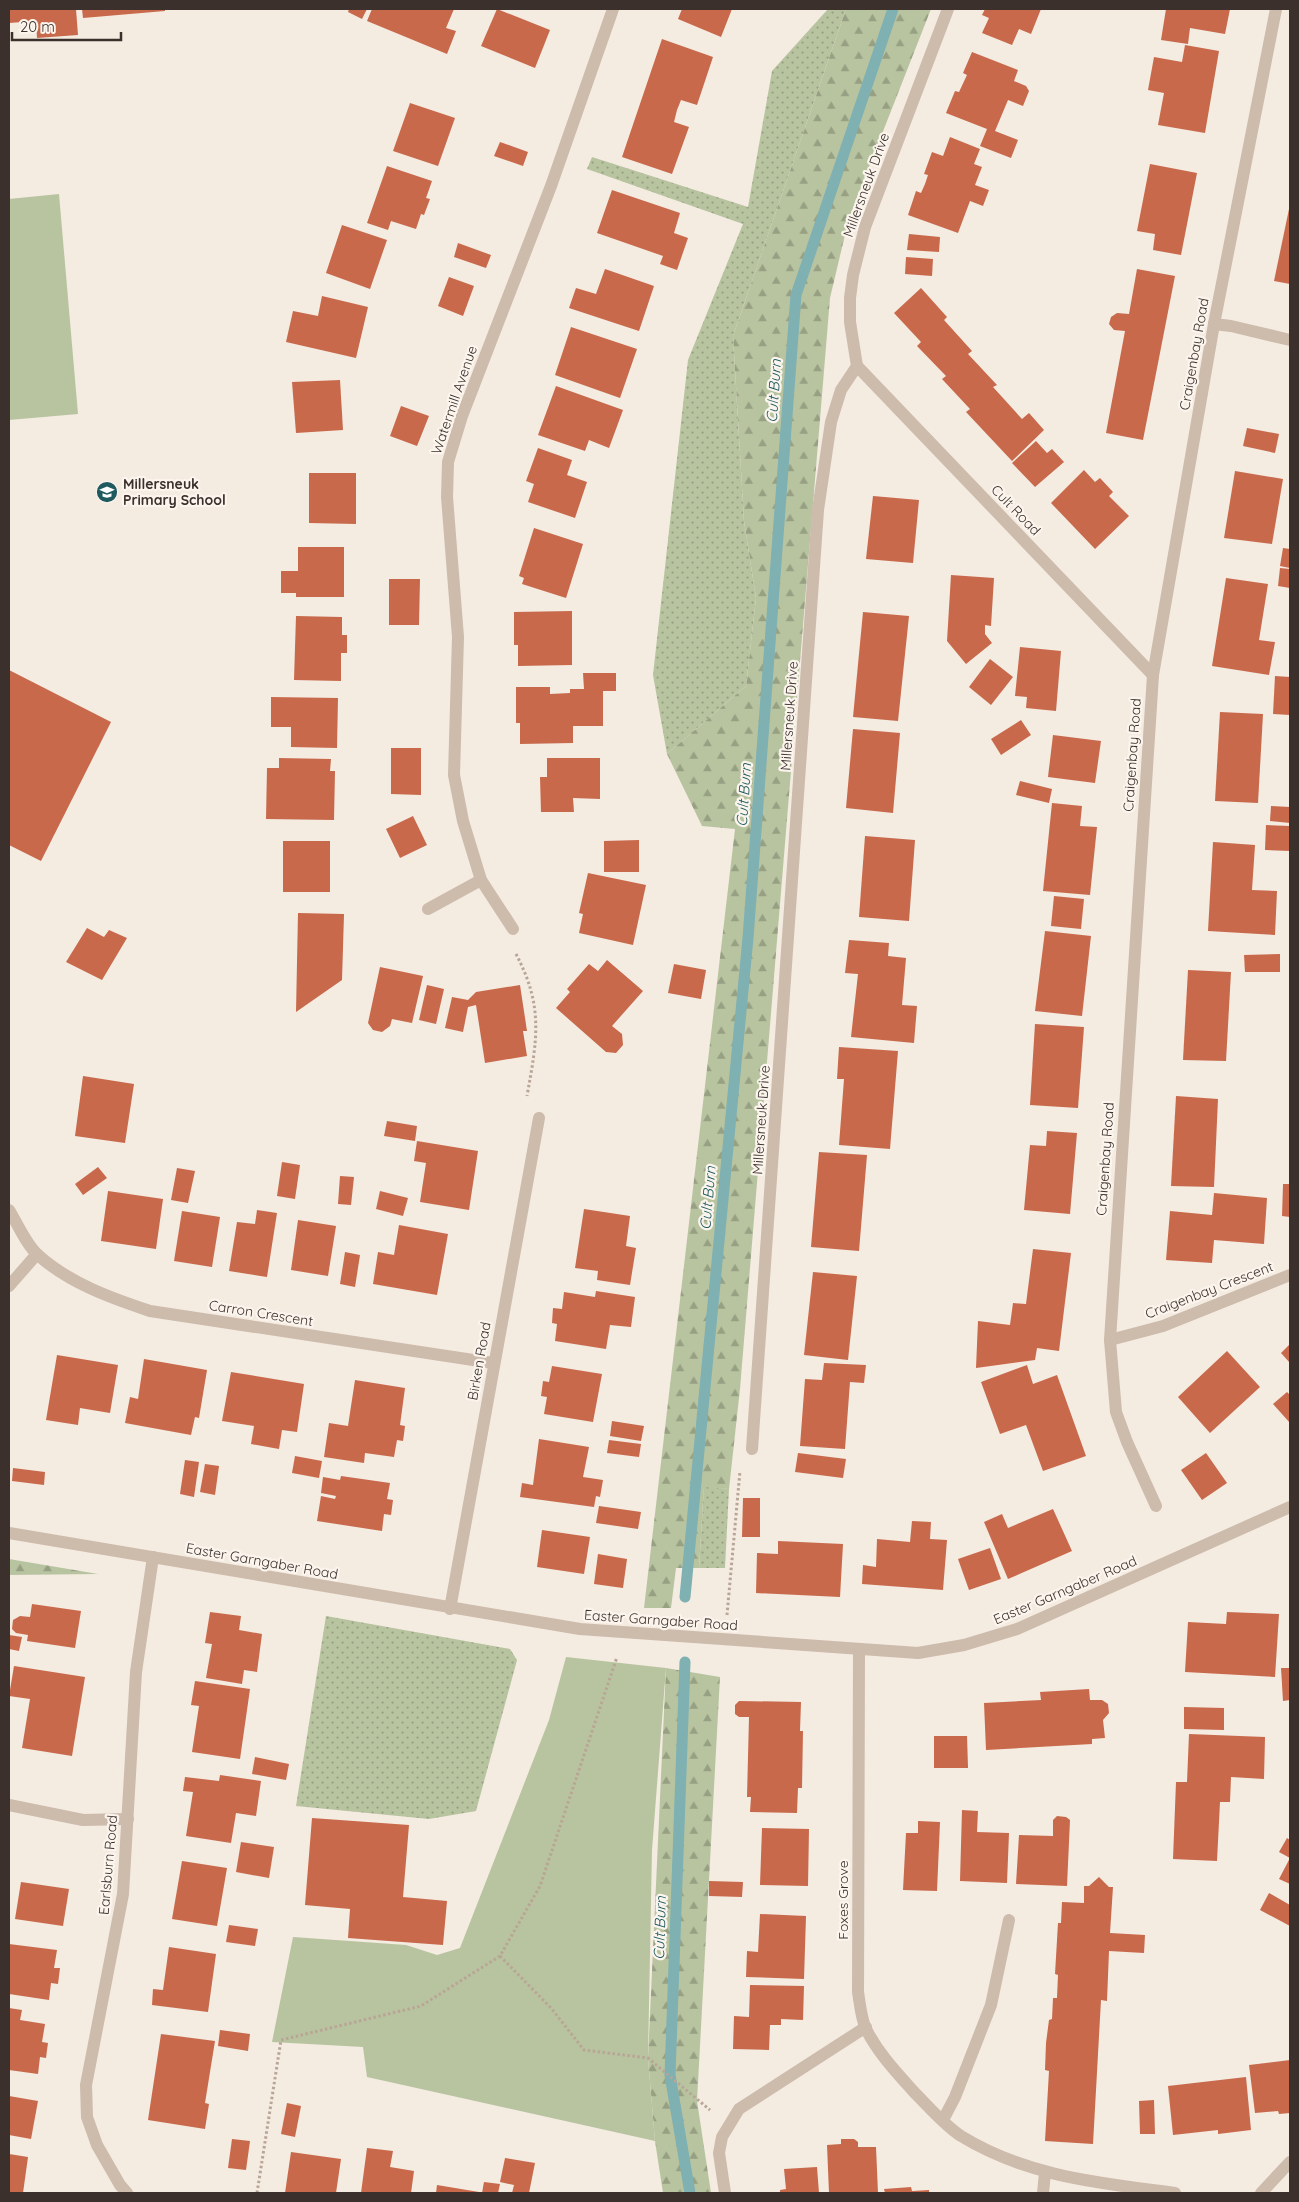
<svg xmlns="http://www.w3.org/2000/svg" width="1299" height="2202" font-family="Quicksand,sans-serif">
<defs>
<pattern id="grass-dots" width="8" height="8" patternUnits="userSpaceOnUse" patternTransform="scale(1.25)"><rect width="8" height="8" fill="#b8c4a0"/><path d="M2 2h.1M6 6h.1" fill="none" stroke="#97a083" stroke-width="1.8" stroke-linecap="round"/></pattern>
<pattern id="forest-firs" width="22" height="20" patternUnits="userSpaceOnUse" patternTransform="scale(1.25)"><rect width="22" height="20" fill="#b8c4a0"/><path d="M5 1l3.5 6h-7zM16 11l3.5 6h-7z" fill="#97a083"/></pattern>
</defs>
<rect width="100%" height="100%" fill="#f4ebe1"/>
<g fill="url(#grass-dots)">
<path d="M828 9H846L733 336 744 521 756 598 746 686 667 754 653 675 688 360 743 224 587 169 592 157 748 207 772 71Z"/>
<path d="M704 1486 729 1489 725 1568H699Z"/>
<path d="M326 1616 510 1649 517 1660 476 1811 429 1819 296 1806Z"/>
</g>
<g fill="url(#forest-firs)">
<path d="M846 9H931L849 218 830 298 740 1389 729 1489 704 1487 699 1568H676L671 1608H644L735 829 702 826 667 754 746 686 756 598 744 521 733 336Z"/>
<path d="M9 1559 98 1574 9 1575Z"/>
<path d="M666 1668 720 1677 697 2101 711 2193H663L655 2141 648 2058Z"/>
</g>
<g fill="#b8c4a0">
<path d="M59 194 78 414 9 420V199Z"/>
<path d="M566 1657 666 1668 652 1850 648 2058 655 2141 367 2077 363 2047 272 2042 293 1937 406 1945 437 1955 460 1948 549 1720Z"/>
</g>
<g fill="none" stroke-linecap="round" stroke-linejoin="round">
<g stroke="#7fb0b2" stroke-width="11">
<path d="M685 1597 748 938 796 295 893 9"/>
<path d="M685 1662 670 2075 690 2193"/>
</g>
</g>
<g fill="#c8694b">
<path d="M9 9H76L78 35 37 38 36 21 9 23Z"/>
<path d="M82 9H165V11L83 18Z"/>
<path d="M349 9H367L362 19 348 12Z"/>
<path d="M372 9H454L446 28 456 31 447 54 367 21Z"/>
<path d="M497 9 550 30 535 68 481 46Z"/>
<path d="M682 9H732L721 37 678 19Z"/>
<path d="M985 9H1041L1031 34 1019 29 1012 45 982 33 989 18 982 15Z"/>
<path d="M1166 9H1230L1225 34 1190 28 1188 44 1161 40Z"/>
<path d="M662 39 713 57 697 105 681 100 677 110 674 122 689 127 672 174 622 157Z"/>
<path d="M1185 45 1219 51 1205 133 1158 125 1164 93 1148 90 1154 57 1182 62Z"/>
<path d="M972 52 1018 70 1014 81 1026 86 1029 91 1023 106 1008 100 995 131 1018 140 1011 158 980 146 987 129 946 113 955 91 959 92 967 75 963 73Z"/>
<path d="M410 103 455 118 438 166 393 151Z"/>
<path d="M950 137 980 149 974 164 982 167 975 185 989 190 983 206 970 201 958 233 908 215 916 191 921 193 925 184 928 175 924 174 932 152 943 156Z"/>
<path d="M500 142 528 152 523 166 494 156Z"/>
<path d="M1150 164 1197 173 1181 255 1153 250 1155 234 1137 231Z"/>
<path d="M387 166 432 181 426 198 430 199 424 215 421 214 416 229 391 221 388 230 367 223Z"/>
<path d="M612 190 680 213 674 233 688 238 677 270 660 264 663 256 597 233Z"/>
<path d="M1289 209H1290V284L1274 281Z"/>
<path d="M342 225 387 240 370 289 326 273Z"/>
<path d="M909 234 940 237 939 252 907 250Z"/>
<path d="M458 243 491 255 486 268 454 257Z"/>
<path d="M906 257 933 259 932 276 905 274Z"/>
<path d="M605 269 654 286 639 331 569 308 576 288 596 294Z"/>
<path d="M1137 269 1175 276 1143 440 1106 433 1125 331 1114 330 1109 324 1111 317 1117 313 1129 314Z"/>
<path d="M449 277 474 286 463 316 438 306Z"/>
<path d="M921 288 947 317 944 320 972 351 968 354 997 385 993 387 1022 419 1029 413 1044 430 1012 461 966 412 970 409 942 379 946 376 917 346 921 342 894 313Z"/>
<path d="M322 296 368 307 356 358 286 342 293 311 318 316Z"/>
<path d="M571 327 637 349 620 398 555 375Z"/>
<path d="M340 380 343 430 296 433 292 382Z"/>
<path d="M556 386 623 410 609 448 589 440 585 451 538 435Z"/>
<path d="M401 406 429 416 417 446 390 436Z"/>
<path d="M1247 428 1279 434 1275 453 1243 446Z"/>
<path d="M1036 441 1047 453 1052 449 1064 462 1035 487 1012 463Z"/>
<path d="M538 448 572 460 567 475 587 482 575 518 528 502 534 484 526 481Z"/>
<path d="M1084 470 1095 482 1100 478 1113 492 1109 496 1129 516 1095 549 1051 503Z"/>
<path d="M1235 471 1283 479 1272 544 1224 538Z"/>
<path d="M309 473H356V524L309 523Z"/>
<path d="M873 496 919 500 913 563 866 559Z"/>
<path d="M534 528 583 544 566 598 522 584 524 578 519 576Z"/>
<path d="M298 547H344V597H296V593H281V571H298Z"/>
<path d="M1283 548 1290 549V568L1280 566Z"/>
<path d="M1280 568 1290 569V588L1278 586Z"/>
<path d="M951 575 994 578 991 626 985 625V634L992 643 966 664 947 641Z"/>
<path d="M1226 578 1268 584 1259 640 1275 642 1269 675 1212 666Z"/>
<path d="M389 579H420L419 625H389Z"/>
<path d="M572 611V665L518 666V645H514V612Z"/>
<path d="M863 612 909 616 898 721 853 717Z"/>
<path d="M296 616 342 617V635H347V653H341V681L294 680Z"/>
<path d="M1020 647 1061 651 1056 711 1026 708 1027 697 1015 696Z"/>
<path d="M990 659 1013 677 991 705 969 687Z"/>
<path d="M9 670 111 722 41 861 9 845Z"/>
<path d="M583 673H616V691H603V726H573V743L520 744V723H516V687H550V694L570 693V689H584Z"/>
<path d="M1275 676 1290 677V715L1273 714Z"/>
<path d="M271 697 338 698 337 748 291 747V727H271Z"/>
<path d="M1220 712 1263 714 1258 803 1215 801Z"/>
<path d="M1021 720 1031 735 1001 755 991 739Z"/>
<path d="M853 729 900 733 893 813 846 808Z"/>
<path d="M1053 735 1101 741 1095 783 1048 777Z"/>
<path d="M391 748H421V795L391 794Z"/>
<path d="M279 758 331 759 330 771H335L334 820 266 819 267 768H279Z"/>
<path d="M547 758H600V799L573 798 574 812H541L540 777H547Z"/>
<path d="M1020 781 1052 789 1049 803 1016 795Z"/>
<path d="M1052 803 1082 806 1080 826 1097 827 1090 895 1043 891Z"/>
<path d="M1271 806 1290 807V823L1270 821Z"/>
<path d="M413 816 427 845 400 858 386 829Z"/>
<path d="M1266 825 1290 826V851L1265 850Z"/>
<path d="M865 836 915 840 909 921 859 917Z"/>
<path d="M639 840V872H604V841Z"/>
<rect x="283" y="841" width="47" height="51"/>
<path d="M1213 842 1255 845 1252 890 1277 891 1275 935 1208 931Z"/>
<path d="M588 873 646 885 633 945 579 933 583 914 579 913Z"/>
<path d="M1054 896 1084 899 1081 929 1051 926Z"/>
<path d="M298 913 344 914 342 980 296 1012Z"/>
<path d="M87 928 104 937 109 930 127 938 102 980 66 962Z"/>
<path d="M1045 931 1091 936 1082 1016 1035 1011Z"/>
<path d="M849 940 889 943 888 956 906 958 902 1005 917 1006 914 1043 851 1037 858 974 845 973Z"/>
<path d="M1280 954V972H1245L1244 955Z"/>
<path d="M607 960 643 991 612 1026 622 1034 623 1045 616 1053 606 1052 556 1008 570 992 567 989 589 964 598 971Z"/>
<path d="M674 964 706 970 701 999 668 993Z"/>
<path d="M380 967 423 976 412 1023 392 1019 390 1026 382 1032 373 1030 368 1023Z"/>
<path d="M1188 970 1231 972 1226 1061 1183 1060Z"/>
<path d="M427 985 444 989 436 1024 419 1020Z"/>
<path d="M520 985 527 1031H523L527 1056 485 1063 476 1005 468 1007 463 1032 445 1028 452 997 468 1000 476 992Z"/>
<path d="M1035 1024 1084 1027 1078 1108 1030 1105Z"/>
<path d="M839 1047 898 1051 890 1149 839 1145 844 1079H837Z"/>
<path d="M83 1076 134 1084 125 1143 75 1136Z"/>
<path d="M1176 1096 1218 1099 1214 1187 1171 1186Z"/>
<path d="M387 1121 417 1126 415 1141 384 1136Z"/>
<path d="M1047 1131 1077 1133 1070 1214 1024 1210 1030 1145 1046 1146Z"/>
<path d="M417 1141 478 1151 469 1210 420 1202 426 1163 414 1161Z"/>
<path d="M819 1152 867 1155 859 1251 811 1247Z"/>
<path d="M282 1162 300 1165 295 1199 277 1196Z"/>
<path d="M98 1167 107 1178 83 1195 75 1184Z"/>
<path d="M177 1168 195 1171 188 1203 171 1200Z"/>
<path d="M340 1176 354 1177 351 1205 338 1204Z"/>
<path d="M1283 1184H1290V1217L1282 1216Z"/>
<path d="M108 1191 163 1199 156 1249 101 1241Z"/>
<path d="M380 1191 408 1198 403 1216 376 1209Z"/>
<path d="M1214 1193 1267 1198 1264 1244 1214 1240 1212 1263 1166 1260 1170 1211 1212 1215Z"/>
<path d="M584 1209 630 1216 626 1246 636 1248 630 1285 597 1280 598 1271 575 1268Z"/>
<path d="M257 1210 277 1213 267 1277 229 1271 237 1222 255 1224Z"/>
<path d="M182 1211 220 1217 212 1267 174 1261Z"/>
<path d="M298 1220 336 1226 328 1276 291 1270Z"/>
<path d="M399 1225 448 1234 437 1295 373 1284 378 1252 394 1255Z"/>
<path d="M1033 1249 1071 1253 1059 1351 1037 1348 1035 1360 976 1368 978 1321 1010 1325 1013 1303 1026 1304Z"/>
<path d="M345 1252 360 1255 355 1287 340 1284Z"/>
<path d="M813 1272 857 1276 848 1360 804 1355Z"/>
<path d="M596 1291 635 1297 631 1327 610 1325 606 1349 555 1341 557 1324 552 1323 553 1308 562 1309 564 1292 595 1297Z"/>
<path d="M1290 1344V1363L1281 1353Z"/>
<path d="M1227 1351 1260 1387 1210 1433 1178 1397Z"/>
<path d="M57 1355 118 1365 110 1413 80 1408 78 1425 46 1420Z"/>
<path d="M144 1359 207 1370 199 1418 195 1417 191 1435 125 1423 130 1397 138 1399Z"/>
<path d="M824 1363 866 1365 864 1383 850 1382 845 1449 800 1446 805 1379 822 1380Z"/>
<path d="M1027 1365 1033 1384 1057 1375 1086 1456 1043 1471 1026 1425 1000 1434 981 1382Z"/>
<path d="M552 1366 602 1374 593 1422 544 1414 547 1397 541 1396 542 1389 543 1381 549 1382Z"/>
<path d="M231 1372 304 1384 297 1432 282 1430 279 1449 251 1444 254 1426 222 1421Z"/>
<path d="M355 1380 405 1388 400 1425 405 1426 404 1434 403 1441 397 1440 394 1457 365 1453 364 1463 324 1457 329 1423 348 1426Z"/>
<path d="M1287 1392 1290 1395V1423L1273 1404Z"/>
<path d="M612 1421 644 1426 641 1441 610 1436Z"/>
<path d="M539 1439 589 1447 583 1477 603 1480 600 1497 596 1496 594 1507 520 1497 522 1483 533 1485Z"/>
<path d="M609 1440 641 1444 639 1457 607 1453Z"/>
<path d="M798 1453 846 1459 843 1478 795 1472Z"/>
<path d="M1206 1453 1227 1483 1202 1500 1181 1470Z"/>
<path d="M295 1456 322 1461 319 1478 292 1473Z"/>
<path d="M185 1460 199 1462 194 1497 180 1494Z"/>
<path d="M205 1464 219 1466 215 1495 200 1492Z"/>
<path d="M13 1468 45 1472 44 1485 12 1481Z"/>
<path d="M341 1476 390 1483 387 1499 393 1500 391 1515 384 1514 382 1531 317 1521 321 1496 335 1499 336 1496 321 1493 323 1477 340 1480Z"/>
<path d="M743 1498H760V1537H742Z"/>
<path d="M599 1506 641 1512 638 1529 596 1523Z"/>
<path d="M1053 1509 1072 1551 1008 1579 984 1522 1002 1514 1008 1528Z"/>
<path d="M912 1521 931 1522 930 1539 947 1540 943 1590 862 1584 863 1565 876 1567 877 1539 910 1542Z"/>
<path d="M542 1530 590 1537 584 1574 537 1567Z"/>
<path d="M778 1541 843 1544 840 1597 756 1593 757 1553 778 1554Z"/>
<path d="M990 1548 1001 1579 969 1590 958 1559Z"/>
<path d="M598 1554 627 1559 623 1588 594 1584Z"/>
<path d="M32 1604 81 1611 75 1648 27 1641 28 1635 16 1633 12 1629 13 1620 20 1616 30 1617Z"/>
<path d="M210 1612 241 1616 239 1630 262 1634 257 1672 244 1670 242 1684 206 1678 212 1644 205 1643Z"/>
<path d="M1227 1612 1279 1614 1275 1677 1185 1672 1188 1622 1226 1624Z"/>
<path d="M9 1635 22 1637 19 1651 9 1649Z"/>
<path d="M14 1666 85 1677 72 1756 22 1748 30 1699 9 1696Z"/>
<path d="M1281 1668H1290V1700L1283 1701Z"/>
<path d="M195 1681 250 1689 240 1759 192 1752 199 1706 191 1705Z"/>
<path d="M1089 1689 1090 1700H1102L1108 1704 1109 1713 1103 1720 1105 1738 1092 1739V1744L986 1750 984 1703 1041 1700 1040 1692Z"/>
<path d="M739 1701 801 1702 800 1731H803L802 1788H798L797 1813 750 1812 751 1797H747L749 1717H739L735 1714V1705Z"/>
<path d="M1184 1707 1224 1708V1730L1184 1729Z"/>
<path d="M1189 1734 1265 1737 1264 1779 1231 1777 1230 1802H1220L1217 1861 1173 1859 1176 1782H1187Z"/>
<path d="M934 1736H967L968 1768H934Z"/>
<path d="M255 1757 289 1764 286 1780 252 1774Z"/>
<path d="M220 1775 261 1781 256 1816 236 1813 231 1843 186 1836 193 1792 183 1791 185 1777 219 1781Z"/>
<path d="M962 1810 978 1811 977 1832 1009 1833 1007 1883 960 1881Z"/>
<path d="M1057 1816 1066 1817 1070 1820 1067 1886 1016 1884 1019 1835 1053 1836V1820Z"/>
<path d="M312 1818 409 1825 403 1897 447 1901 443 1945 348 1938 350 1909 305 1905Z"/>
<path d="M918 1821 940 1822 937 1891 903 1890 906 1833H918Z"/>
<path d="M762 1828 809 1829 808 1886 760 1885Z"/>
<path d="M1287 1838 1290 1840V1884L1279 1879 1290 1858 1279 1852Z"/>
<path d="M241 1842 274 1847 269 1878 236 1872Z"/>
<path d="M182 1861 227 1868 217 1926 172 1919Z"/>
<path d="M1099 1877 1109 1887H1113L1110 1933 1145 1935 1144 1953 1109 1951 1107 2001 1101 2000 1093 2144 1045 2141 1049 2071 1045 2070 1046 2043 1049 2020 1052 2019 1053 1998H1057L1058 1975 1055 1974 1058 1923H1061L1062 1902 1084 1903V1886H1089Z"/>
<path d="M709 1881 743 1882 742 1897 709 1896Z"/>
<path d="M21 1882 69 1889 63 1926 15 1919Z"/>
<path d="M1269 1893 1290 1905V1926L1260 1910Z"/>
<path d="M760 1914 806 1916 804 1979 746 1977 747 1951 758 1952Z"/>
<path d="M229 1925 258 1929 255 1946 226 1942Z"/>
<path d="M9 1944 57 1950 54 1968H60L58 1984 51 1983 49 2000 9 1994Z"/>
<path d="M169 1947 216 1954 208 2012 152 2005 153 1989 163 1990Z"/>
<path d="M750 1985 804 1986 803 2020 781 2019V2025H770L769 2050 733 2049 734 2016 749 2017Z"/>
<path d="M9 2008 22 2010 20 2020 45 2024 42 2042 48 2043 47 2050 46 2058 40 2057 38 2074 9 2070Z"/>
<path d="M220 2030 250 2034 248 2051 218 2046Z"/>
<path d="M161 2034 215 2041 205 2103 209 2104 205 2129 148 2120Z"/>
<path d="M1290 2060V2113L1279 2114 1278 2111 1255 2113 1249 2065Z"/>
<path d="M1246 2077 1251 2130 1218 2134V2130L1173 2135 1168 2086Z"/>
<path d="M9 2096 38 2101 31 2139 9 2135Z"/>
<path d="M1154 2100 1155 2134H1140L1139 2101Z"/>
<path d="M287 2103 301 2106 295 2137 281 2134Z"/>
<path d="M232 2139 250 2141 246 2170 228 2168Z"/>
<path d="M841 2139H854L858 2142V2147H876L878 2193H829L827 2145 841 2144Z"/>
<path d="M367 2148 393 2151 390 2167 414 2171 411 2193H361Z"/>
<path d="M291 2152 341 2159 336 2193H285Z"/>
<path d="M9 2154 28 2157 23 2193H9Z"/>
<path d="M505 2158 535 2163 529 2193H512L514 2185 500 2182Z"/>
<path d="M817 2167 819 2193H780V2190L786 2189 784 2169Z"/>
<path d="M484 2182 500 2184 498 2193H482Z"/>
<path d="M437 2185 479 2192V2193H436Z"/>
<path d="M911 2187 912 2191 929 2190V2193H885L884 2189Z"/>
</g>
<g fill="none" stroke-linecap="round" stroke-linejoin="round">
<g stroke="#b9a596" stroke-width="3" stroke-dasharray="2.5 2.5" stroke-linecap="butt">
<path d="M516 954C544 1007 537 1040 527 1096"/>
<path d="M727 1615 740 1471"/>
<path d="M500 1956 551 2008 584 2050 648 2058 710 2110"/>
<path d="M257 2193 281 2040 421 2006 500 1956 540 1886 617 1657"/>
</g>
<g stroke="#cdbbac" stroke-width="12">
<path d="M1214 324 1231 326 1290 340"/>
<path d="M857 366 1153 675"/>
<path d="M428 909 481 880"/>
<path d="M513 929 481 880 463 821 454 775 458 637 447 497 448 462 462 416 551 186 613 9"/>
<path d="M9 1210C17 1223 27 1246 38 1255 69 1283 111 1298 150 1311L493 1363"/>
<path d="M9 1286 37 1254"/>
<path d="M1110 1340 1163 1326 1290 1275"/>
<path d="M752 1449 818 510 831 422 841 390 857 366 850 322V298L853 275 865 227 948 9"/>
<path d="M1156 1506 1127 1442 1116 1412 1110 1340 1153 675 1214 324 1276 9"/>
<path d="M9 1533 580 1629 918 1653 964 1645 1017 1629 1290 1507"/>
<path d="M450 1609 539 1118"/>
<path d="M859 1650 858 1992C860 2004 861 2018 866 2029 878 2053 896 2072 914 2092 928 2106 944 2125 961 2136 1028 2177 1100 2183 1175 2193"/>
<path d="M9 1805 83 1820 128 1819"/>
<path d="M943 2120 955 2097 991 2005 1009 1920"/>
<path d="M127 2193 120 2185 97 2145 87 2117 86 2085 123 1894 136 1672 153 1557"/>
<path d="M725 2193 719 2153 722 2137 739 2109 866 2027"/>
<path d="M1043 2193 1045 2173"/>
<path d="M1261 2193 1290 2162"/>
</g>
</g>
<defs>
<g id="school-disc" transform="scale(1.125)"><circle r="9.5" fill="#1f5a5e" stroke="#fbf5ee"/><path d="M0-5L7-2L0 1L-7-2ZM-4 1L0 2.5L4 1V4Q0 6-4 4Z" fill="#fff"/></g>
</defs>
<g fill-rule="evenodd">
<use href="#school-disc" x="107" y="492"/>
</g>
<g text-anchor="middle" stroke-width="4.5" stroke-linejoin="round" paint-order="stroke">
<g font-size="14" fill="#3b302b" stroke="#fbf5ee">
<text transform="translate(866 185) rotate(-70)" y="5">Millersneuk Drive</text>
<text transform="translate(1194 354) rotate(-80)" y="5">Craigenbay Road</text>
<text transform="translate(454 400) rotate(-71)" y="5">Watermill Avenue</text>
<text transform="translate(1016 510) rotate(46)" y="5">Cult Road</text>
<text transform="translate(789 716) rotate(-86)" y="5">Millersneuk Drive</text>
<text transform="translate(1132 755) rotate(-86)" y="5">Craigenbay Road</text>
<text transform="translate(761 1120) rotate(-86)" y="5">Millersneuk Drive</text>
<text transform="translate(1105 1159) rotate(-86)" y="5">Craigenbay Road</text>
<text transform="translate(1209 1290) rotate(-21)" y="5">Craigenbay Crescent</text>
<text transform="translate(261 1313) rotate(9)" y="5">Carron Crescent</text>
<text transform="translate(479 1361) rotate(-80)" y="5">Birken Road</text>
<text transform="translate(262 1561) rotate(10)" y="5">Easter Garngaber Road</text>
<text transform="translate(1065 1590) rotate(-23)" y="5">Easter Garngaber Road</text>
<text transform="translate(661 1620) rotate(4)" y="5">Easter Garngaber Road</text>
<text transform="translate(108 1865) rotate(-85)" y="5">Earlsburn Road</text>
<text transform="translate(843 1900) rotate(-90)" y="5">Foxes Grove</text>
</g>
<g font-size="14" font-weight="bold" fill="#3b302b" stroke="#fbf5ee" text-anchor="start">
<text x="123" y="489">Millersneuk<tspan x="123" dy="16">Primary School</tspan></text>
</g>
<g font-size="15" font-style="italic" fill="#1f5a5e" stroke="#fbf5ee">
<text transform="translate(774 391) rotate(-86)" y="5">Cult Burn</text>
<text transform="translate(744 795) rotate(-86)" y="5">Cult Burn</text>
<text transform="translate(708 1198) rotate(-85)" y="5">Cult Burn</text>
<text transform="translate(660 1928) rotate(-88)" y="5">Cult Burn</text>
</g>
</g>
<rect width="1299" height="2202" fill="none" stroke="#3b302b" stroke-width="20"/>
<path d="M12 32v8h109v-8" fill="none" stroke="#3b302b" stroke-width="2.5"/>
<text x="20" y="32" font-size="15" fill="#3b302b" stroke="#fbf5ee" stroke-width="4" paint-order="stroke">20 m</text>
</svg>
